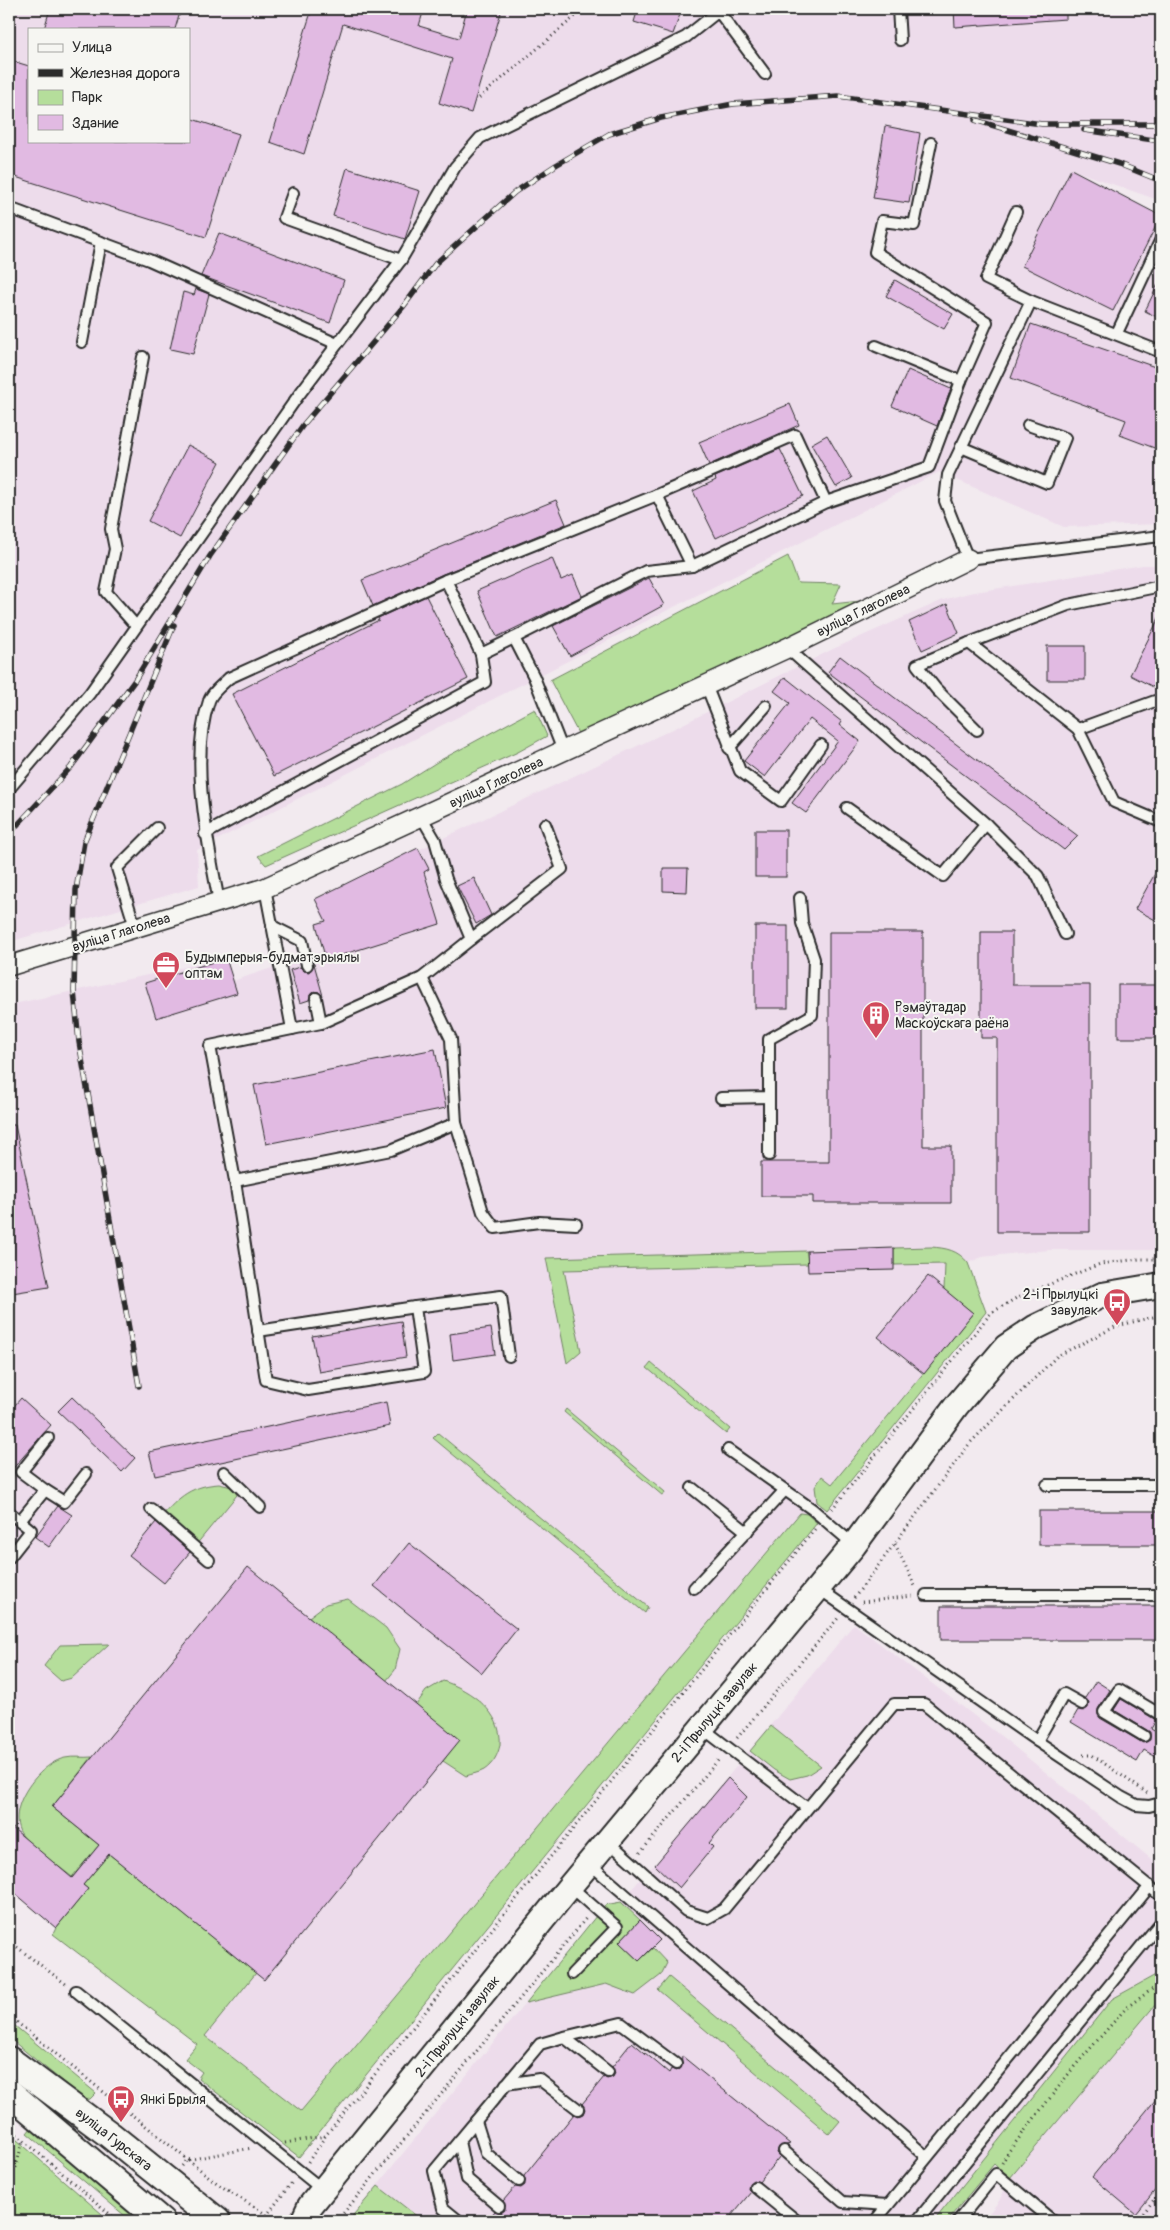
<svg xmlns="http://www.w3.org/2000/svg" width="1170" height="2230" font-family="Pangolin,sans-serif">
<rect width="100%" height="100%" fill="#f2eaef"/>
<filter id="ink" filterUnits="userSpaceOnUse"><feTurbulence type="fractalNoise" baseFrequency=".02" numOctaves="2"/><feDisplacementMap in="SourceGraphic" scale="10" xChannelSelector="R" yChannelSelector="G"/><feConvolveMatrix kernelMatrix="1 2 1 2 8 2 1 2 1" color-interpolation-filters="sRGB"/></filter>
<g filter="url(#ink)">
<g fill="#eddceb" fill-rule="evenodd">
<path d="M9 9H1161V201L1075 171 1161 216V524L1064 527 939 472 197 850 199 886 9 942ZM29 29H189V141H29Z"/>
<path d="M1143 565H1161V1250H1049L982 1257 968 1263 972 1276 973 1313 305 2126 53 1934 56 1927 9 1888V1005L226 958 233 981 323 951 316 924 324 921 315 899 673 729 833 649 943 600 969 593Z"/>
<path d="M854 1624 1006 1740 1161 1867V1972L1112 1999 934 2221H348L605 1905 621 1902 648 1870 655 1865Z"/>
<path d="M1161 1998V2221H983L999 2201 1010 2178Z"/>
</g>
<g fill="#b5de9b" stroke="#708463">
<path d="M788 556 798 583 841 584 832 604 879 599 580 737 550 680Z"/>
<path d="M535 709 547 736 518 752 266 865 258 856 402 784 437 762Z"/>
<path d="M931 1247C946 1248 958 1250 968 1263L986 1312 827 1510 817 1502 815 1487 822 1476 832 1484 973 1313 944 1290 945 1264 894 1265V1248Z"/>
<path d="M807 1251 808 1264 564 1270 581 1351 567 1363 546 1258Z"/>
<path d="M651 1363 730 1429 726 1434 647 1368Z"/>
<path d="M566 1409 665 1492 663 1496 564 1412Z"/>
<path d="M438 1433 648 1607 645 1613 433 1438Z"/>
<path d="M219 1484 232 1487 237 1495 191 1551 156 1522C177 1500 187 1486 219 1484Z"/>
<path d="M800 1513 807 1514 817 1523 299 2157 198 2078 202 2072 185 2059 197 2044 53 1934 56 1928 88 1889 83 1885 109 1854 256 1973 205 2036 301 2111Z"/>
<path d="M348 1599 386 1628 400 1649 395 1670 386 1681 309 1617 326 1604Z"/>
<path d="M109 1644 72 1678 61 1681 44 1666 60 1645Z"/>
<path d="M443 1681C471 1690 503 1713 500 1745 498 1755 493 1764 484 1770 479 1773 471 1774 466 1776L443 1761 459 1740 416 1705 426 1691Z"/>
<path d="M771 1726 821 1766 807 1775 790 1779 774 1770 750 1751Z"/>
<path d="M92 1757 52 1807 99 1845 72 1877C61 1868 29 1845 22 1835 4 1810 39 1763 65 1758 73 1756 83 1758 92 1757Z"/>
<path d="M621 1902 640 1920 619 1942 639 1961 653 1948 667 1963 661 1975 635 1995 606 1984 526 2003 605 1905Z"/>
<path d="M1161 1972V1998L1010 2178 994 2164 947 2221H934L1112 1999Z"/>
<path d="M669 1977 840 2121 829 2134 658 1990Z"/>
<path d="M9 2021 96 2093 90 2099 85 2100 9 2038Z"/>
<path d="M32 2127 142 2221H131L27 2133Z"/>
<path d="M9 2133 110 2221H9Z"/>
<path d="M378 2186 423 2221H348Z"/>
</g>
<g fill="#e1bae2" stroke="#2b2b2b">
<path d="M50 9H181L175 29H44Z"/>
<path d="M312 9H424L419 26 459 38 467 9H502L471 113 439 103 452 59 343 24 304 154 270 142Z"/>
<path d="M638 9H682L673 34 634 22Z"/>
<path d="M954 9H1066V19L955 27Z"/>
<path d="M9 60 29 66V141H189V118L239 134 206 237 9 175Z"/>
<path d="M885 126 920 133 909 203 873 198Z"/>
<path d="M347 168 420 191 405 239 333 216Z"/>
<path d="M1071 169 1161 216 1113 311 1022 266Z"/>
<path d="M219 233 344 280 330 323 201 276Z"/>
<path d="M1161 278V319L1145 311Z"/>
<path d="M895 280 953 314 944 329 886 296Z"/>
<path d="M196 289 209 294 193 354 170 349 183 292 194 295Z"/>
<path d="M1031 324 1161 369V436L1157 449 1120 435 1126 420 1011 378Z"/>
<path d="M908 370 951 389 937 426 892 406Z"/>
<path d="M790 404 799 425 709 465 699 442Z"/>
<path d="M827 435 852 478 836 487 811 444Z"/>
<path d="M188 445 220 462 180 538 148 521Z"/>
<path d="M780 449 803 496 716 538 693 491 716 480 715 477Z"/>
<path d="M556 500 566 524 443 574 373 606 362 580Z"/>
<path d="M552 558 561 580 573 575 582 596 497 637 477 591Z"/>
<path d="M649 578 664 605 570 656 553 626Z"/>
<path d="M426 596 468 679 274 776 232 694 379 620 378 618Z"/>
<path d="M947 604 959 633 922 650 909 622Z"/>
<path d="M1161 614V691L1130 675Z"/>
<rect x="1047" y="646" width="38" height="34"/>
<path d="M840 656 907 707 1078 836 1064 850 828 672Z"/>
<path d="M785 677 842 722 840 725 860 741 806 813 792 803 838 741 810 719 765 777 744 761 790 703 774 691Z"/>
<rect x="755" y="830" width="31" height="47"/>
<path d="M418 848 429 869 424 872 440 924 326 960 316 924 326 921 315 899Z"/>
<path d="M1161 863V923L1135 909Z"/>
<path d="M663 868H688L687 892 663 891Z"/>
<path d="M474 878 491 915 476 924 457 886Z"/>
<rect x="755" y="926" width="33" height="82"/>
<path d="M829 932H923V1146H951V1203H813V1196H761V1162H829Z"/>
<path d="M981 932H1012V985H1090V1232H997V1038H981Z"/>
<path d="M226 958 237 993 156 1018 145 983Z"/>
<path d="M314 964 323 996 319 992 314 991 310 995 309 1000 300 1003 290 970 300 967 304 971 309 972Z"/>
<rect x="1118" y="985" width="43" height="53"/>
<path d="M435 1049 446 1108 266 1144 254 1085Z"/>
<path d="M9 1125H15L49 1287 12 1293 9 1276Z"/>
<path d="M894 1248V1270L808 1272 807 1251Z"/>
<path d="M928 1276 973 1313 924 1374 878 1337Z"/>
<path d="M401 1321 406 1357 319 1372 312 1336Z"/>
<path d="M491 1328 495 1354 453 1360 450 1334Z"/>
<path d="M72 1397 135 1458 122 1472 58 1411Z"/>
<path d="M21 1398 51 1425 9 1473V1412Z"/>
<path d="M386 1402 390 1426 155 1476 149 1452Z"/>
<path d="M58 1506 72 1515 49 1547 35 1537Z"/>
<rect x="1039" y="1511" width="122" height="34"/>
<path d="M156 1522 190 1552 164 1583 129 1555Z"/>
<path d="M409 1543 517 1629 482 1673 374 1586Z"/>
<path d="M248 1567 460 1740 264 1980 109 1854 83 1885 88 1889 56 1928 9 1888V1825L72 1878 99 1845 52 1807Z"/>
<rect x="941" y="1606" width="220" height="34"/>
<path d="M1096 1681 1110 1690 1098 1709V1715L1100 1718 1143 1743 1150 1740V1732L1114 1710 1121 1699 1156 1720 1151 1729 1161 1735V1760L1144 1750 1137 1762 1071 1722 1078 1710 1083 1711 1088 1708 1089 1703 1085 1698Z"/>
<path d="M728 1778 747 1797 709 1843 713 1847 679 1888 655 1865Z"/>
<path d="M640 1920 660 1940 639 1961 619 1942Z"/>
<path d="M632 2042 669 2073 671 2069 676 2071 681 2068 682 2056 790 2144 779 2147 777 2153 780 2156 759 2182 753 2180 749 2183 748 2189 751 2192 727 2221H487L495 2211 501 2213 505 2210 503 2201 515 2187 521 2188 525 2185 524 2176 574 2114 578 2116 583 2114 585 2109 582 2104 604 2077 607 2079 613 2077 615 2073 612 2067Z"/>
<path d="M1161 2093V2183L1136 2214 1092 2177Z"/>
</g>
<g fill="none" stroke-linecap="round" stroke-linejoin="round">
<g stroke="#2b2b2b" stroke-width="14">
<g id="service">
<path d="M898 9 900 40"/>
<path d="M719 12 765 74"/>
<path d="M293 193 284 218 401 260"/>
<path d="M9 208 149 260 337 344"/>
<path d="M1016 212 986 279 1031 301"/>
<path d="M1117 333 1161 239"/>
<path d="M82 342 101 242"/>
<path d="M876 346 961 381"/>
<path d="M1161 352 1031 301 948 475 945 501 968 559 1161 536"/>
<path d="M961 447 1047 483 1065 438 1028 425"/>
<path d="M657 495 692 566"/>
<path d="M446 580 657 495 795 435 826 502"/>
<path d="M136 626 106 592 115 549 111 529 143 357"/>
<path d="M514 638 646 571 692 566 826 502 929 467 961 381 987 322 875 252 882 221 914 225 931 143"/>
<path d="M969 643 1068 605 1161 586"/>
<path d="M787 648 986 824 943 876 847 808"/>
<path d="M706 685 740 771 781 801 821 745"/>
<path d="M1078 729 1155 701 1161 705"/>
<path d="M977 730 936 689 917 665 969 643 1078 729 1114 802 1161 822"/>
<path d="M729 748 766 706"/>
<path d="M9 789 90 693 298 396 401 260 455 167 480 138 686 37 721 9"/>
<path d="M986 824 1038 876 1065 934"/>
<path d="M205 834 485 682 481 654"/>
<path d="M265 888 292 1029"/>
<path d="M219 902C208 843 189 759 209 701 211 693 223 684 229 678L446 580 481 654 514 638 534 677 563 751"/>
<path d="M272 926 302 941 307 965"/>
<path d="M135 927 117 868 157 828"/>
<path d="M471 939 562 869 545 824"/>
<path d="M316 998 321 1023 210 1046 235 1181 266 1380 308 1390 424 1372 415 1307 501 1296 509 1356"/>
<path d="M321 1023 422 978 471 939 446 879 435 840 421 816"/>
<path d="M769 1097V1155"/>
<path d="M721 1098 769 1097V1039L812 1015 814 959 802 923 800 898"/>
<path d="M456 1123 483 1212 495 1228 539 1222 576 1224"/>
<path d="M235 1181 391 1150 456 1123 451 1039 422 978"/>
<path d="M258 1331 415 1307"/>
<path d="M728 1450 812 1509 854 1545"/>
<path d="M224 1472 260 1507"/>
<path d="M1047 1485H1161"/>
<path d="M692 1488 747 1532"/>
<path d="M45 1490 64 1502 86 1474"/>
<path d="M151 1509 209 1560"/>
<path d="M9 1512 31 1530 9 1558"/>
<path d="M20 1521 45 1490 21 1472 48 1438"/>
<path d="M694 1588 785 1490"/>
<path d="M818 1588 1037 1741 1121 1797 1136 1805 1149 1806 1161 1803"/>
<path d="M926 1595H1161"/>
<path d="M701 1727 807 1808"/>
<path d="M1144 1736 1104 1712 1119 1690 1161 1715"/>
<path d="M1037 1741 1064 1694 1082 1704"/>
<path d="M608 1841 686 1911 708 1918 724 1909 894 1704H924L1161 1896"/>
<path d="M589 1863 927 2157"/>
<path d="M570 1886 617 1927 572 1974"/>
<path d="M76 1991 323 2190"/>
<path d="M564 2037 621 2023 676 2064"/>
<path d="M506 2084 539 2079 578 2109"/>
<path d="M476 2121 486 2153 519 2181"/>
<path d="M459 2141 467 2179 499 2206"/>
<path d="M784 2151 843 2202 888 2205"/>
<path d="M755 2187 797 2221"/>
<path d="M459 2221 443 2208 434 2171 540 2044 564 2037 608 2072"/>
<path d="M875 2221 1150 1886"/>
<path d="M917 2221 1161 1922"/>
<path d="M958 2221 996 2174 1053 2221"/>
</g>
</g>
<g stroke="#2b2b2b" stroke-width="22">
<path id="minor" d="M9 966 265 888 787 648 968 559"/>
</g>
<g stroke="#2b2b2b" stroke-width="28">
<path id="tertiary" d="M303 2221 310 2206 570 1886 854 1545 957 1405 1006 1347 1036 1327 1102 1295 1161 1285"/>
</g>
<g stroke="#2b2b2b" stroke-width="30">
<g id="secondary">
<path d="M9 2060 110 2135 217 2221"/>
<path d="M9 2092 161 2221"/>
</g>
</g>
<g stroke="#2b2b2b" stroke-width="3" stroke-dasharray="1 4" stroke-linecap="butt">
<path d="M479 98 584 9"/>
<path d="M1111 1313 1117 1326"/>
<path d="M832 1509 991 1313 1018 1297 1100 1264 1139 1259H1161"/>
<path d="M895 1544 916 1588"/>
<path d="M854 1598 970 1443 1057 1356 1117 1326 1161 1315"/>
<path d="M862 1602 913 1596"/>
<path d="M737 1738 839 1617"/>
<path d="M1083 1755H1092L1147 1793"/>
<path d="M640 1853 720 1758"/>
<path d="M9 1941 67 1985"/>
<path d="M9 2016 218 2184 267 2215 293 2181"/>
<path d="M9 2128 118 2221"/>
<path d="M285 2143 325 2136"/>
<path d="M308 2162 326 2135 815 1529"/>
<path d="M1002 2163 1009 2151 1074 2067 1127 2007 1161 1983"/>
<path d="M182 2166 187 2160 252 2148"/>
<path d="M9 2181 16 2167 23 2140"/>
<path d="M9 2218V2221"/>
<path d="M337 2221 587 1917"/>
<path d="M1137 2221 1161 2191"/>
</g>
<use href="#service" stroke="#f6f6f2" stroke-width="10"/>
<use href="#minor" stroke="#f6f6f2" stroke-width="19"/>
<use href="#tertiary" stroke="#f6f6f2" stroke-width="24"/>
<use href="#secondary" stroke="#f6f6f2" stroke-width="26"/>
<g stroke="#2b2b2b" stroke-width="5.5">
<g id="rail">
<path d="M975 120 1119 164 1161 181"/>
<path d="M1084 130 1161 141"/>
<path d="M9 834 71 767 135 680 210 556 303 425 403 307 436 263 515 192 556 165 609 134 661 118 733 104 838 96 1042 124H1161"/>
<path d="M139 1386 79 1042 74 991 76 890 84 842 174 625"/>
</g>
</g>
<use href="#rail" stroke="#f6f6f2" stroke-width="4" stroke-dasharray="11" stroke-linecap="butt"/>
</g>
</g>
<defs>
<g id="office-pin" transform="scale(1.4375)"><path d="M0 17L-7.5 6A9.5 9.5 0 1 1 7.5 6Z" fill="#d1495b" stroke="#f6f6f2"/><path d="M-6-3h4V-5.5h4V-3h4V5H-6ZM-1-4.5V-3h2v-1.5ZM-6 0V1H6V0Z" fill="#fff"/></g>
<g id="building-pin" transform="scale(1.4375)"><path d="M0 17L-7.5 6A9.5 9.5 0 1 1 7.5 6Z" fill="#d1495b" stroke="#f6f6f2"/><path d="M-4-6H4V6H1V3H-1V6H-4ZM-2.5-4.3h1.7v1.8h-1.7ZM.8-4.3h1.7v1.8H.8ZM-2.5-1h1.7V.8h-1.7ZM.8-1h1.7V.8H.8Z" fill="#fff"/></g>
<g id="bus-pin" transform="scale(1.4375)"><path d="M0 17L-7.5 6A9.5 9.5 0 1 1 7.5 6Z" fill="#d1495b" stroke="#f6f6f2"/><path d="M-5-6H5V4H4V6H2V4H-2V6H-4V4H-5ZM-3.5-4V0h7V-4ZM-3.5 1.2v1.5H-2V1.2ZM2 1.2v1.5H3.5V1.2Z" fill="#fff"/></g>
</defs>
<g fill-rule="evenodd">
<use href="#office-pin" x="166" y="965"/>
<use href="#building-pin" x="876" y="1015"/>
<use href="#bus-pin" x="1117" y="1302"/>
<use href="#bus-pin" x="121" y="2099"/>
</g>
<g text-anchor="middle" stroke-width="4" stroke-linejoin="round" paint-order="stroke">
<g font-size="14" fill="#2b2b2b" stroke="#f6f6f2">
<text transform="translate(863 610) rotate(-26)" y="5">вуліца Глаголева</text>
<text transform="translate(496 782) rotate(-25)" y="5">вуліца Глаголева</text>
<text transform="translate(121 932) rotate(-17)" y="5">вуліца Глаголева</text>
<text transform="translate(714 1712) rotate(-50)" y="5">2-і Прылуцкі завулак</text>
<text transform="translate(457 2026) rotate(-51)" y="5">2-і Прылуцкі завулак</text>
<text transform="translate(114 2139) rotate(38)" y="5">вуліца Гурскага</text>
</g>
<g font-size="14" fill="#2b2b2b" stroke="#f6f6f2" text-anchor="start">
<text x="185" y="962">Будымперыя-будматэрыялы<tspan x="185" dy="16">оптам</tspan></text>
<text x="895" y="1012">Рэмаўтадар<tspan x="895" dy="16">Маскоўскага раёна</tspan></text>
<text x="1098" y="1299" text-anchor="end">2-і Прылуцкі<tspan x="1098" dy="16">завулак</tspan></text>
<text x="140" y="2104">Янкі Брыля</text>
</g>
</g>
<rect width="1170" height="2230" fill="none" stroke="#f6f6f2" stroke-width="30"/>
<rect x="15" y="15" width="1140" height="2200" fill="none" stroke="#2b2b2b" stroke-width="2" filter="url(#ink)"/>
<rect x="28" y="28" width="162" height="115" fill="#f6f6f2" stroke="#a5a5a2"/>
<rect x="38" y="44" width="25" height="8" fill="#f6f6f2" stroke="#a5a5a2"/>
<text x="72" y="52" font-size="15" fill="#2b2b2b">Улица</text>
<rect x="38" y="69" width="25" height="8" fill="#2b2b2b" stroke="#a5a5a2"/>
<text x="72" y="78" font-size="15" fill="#2b2b2b">Железная дорога</text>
<rect x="38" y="90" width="25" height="15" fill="#b5de9b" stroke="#a5a5a2"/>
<text x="72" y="102" font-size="15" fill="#2b2b2b">Парк</text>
<rect x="38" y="115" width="25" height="15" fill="#e1bae2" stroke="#a5a5a2"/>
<text x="72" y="128" font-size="15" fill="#2b2b2b">Здание</text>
</svg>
